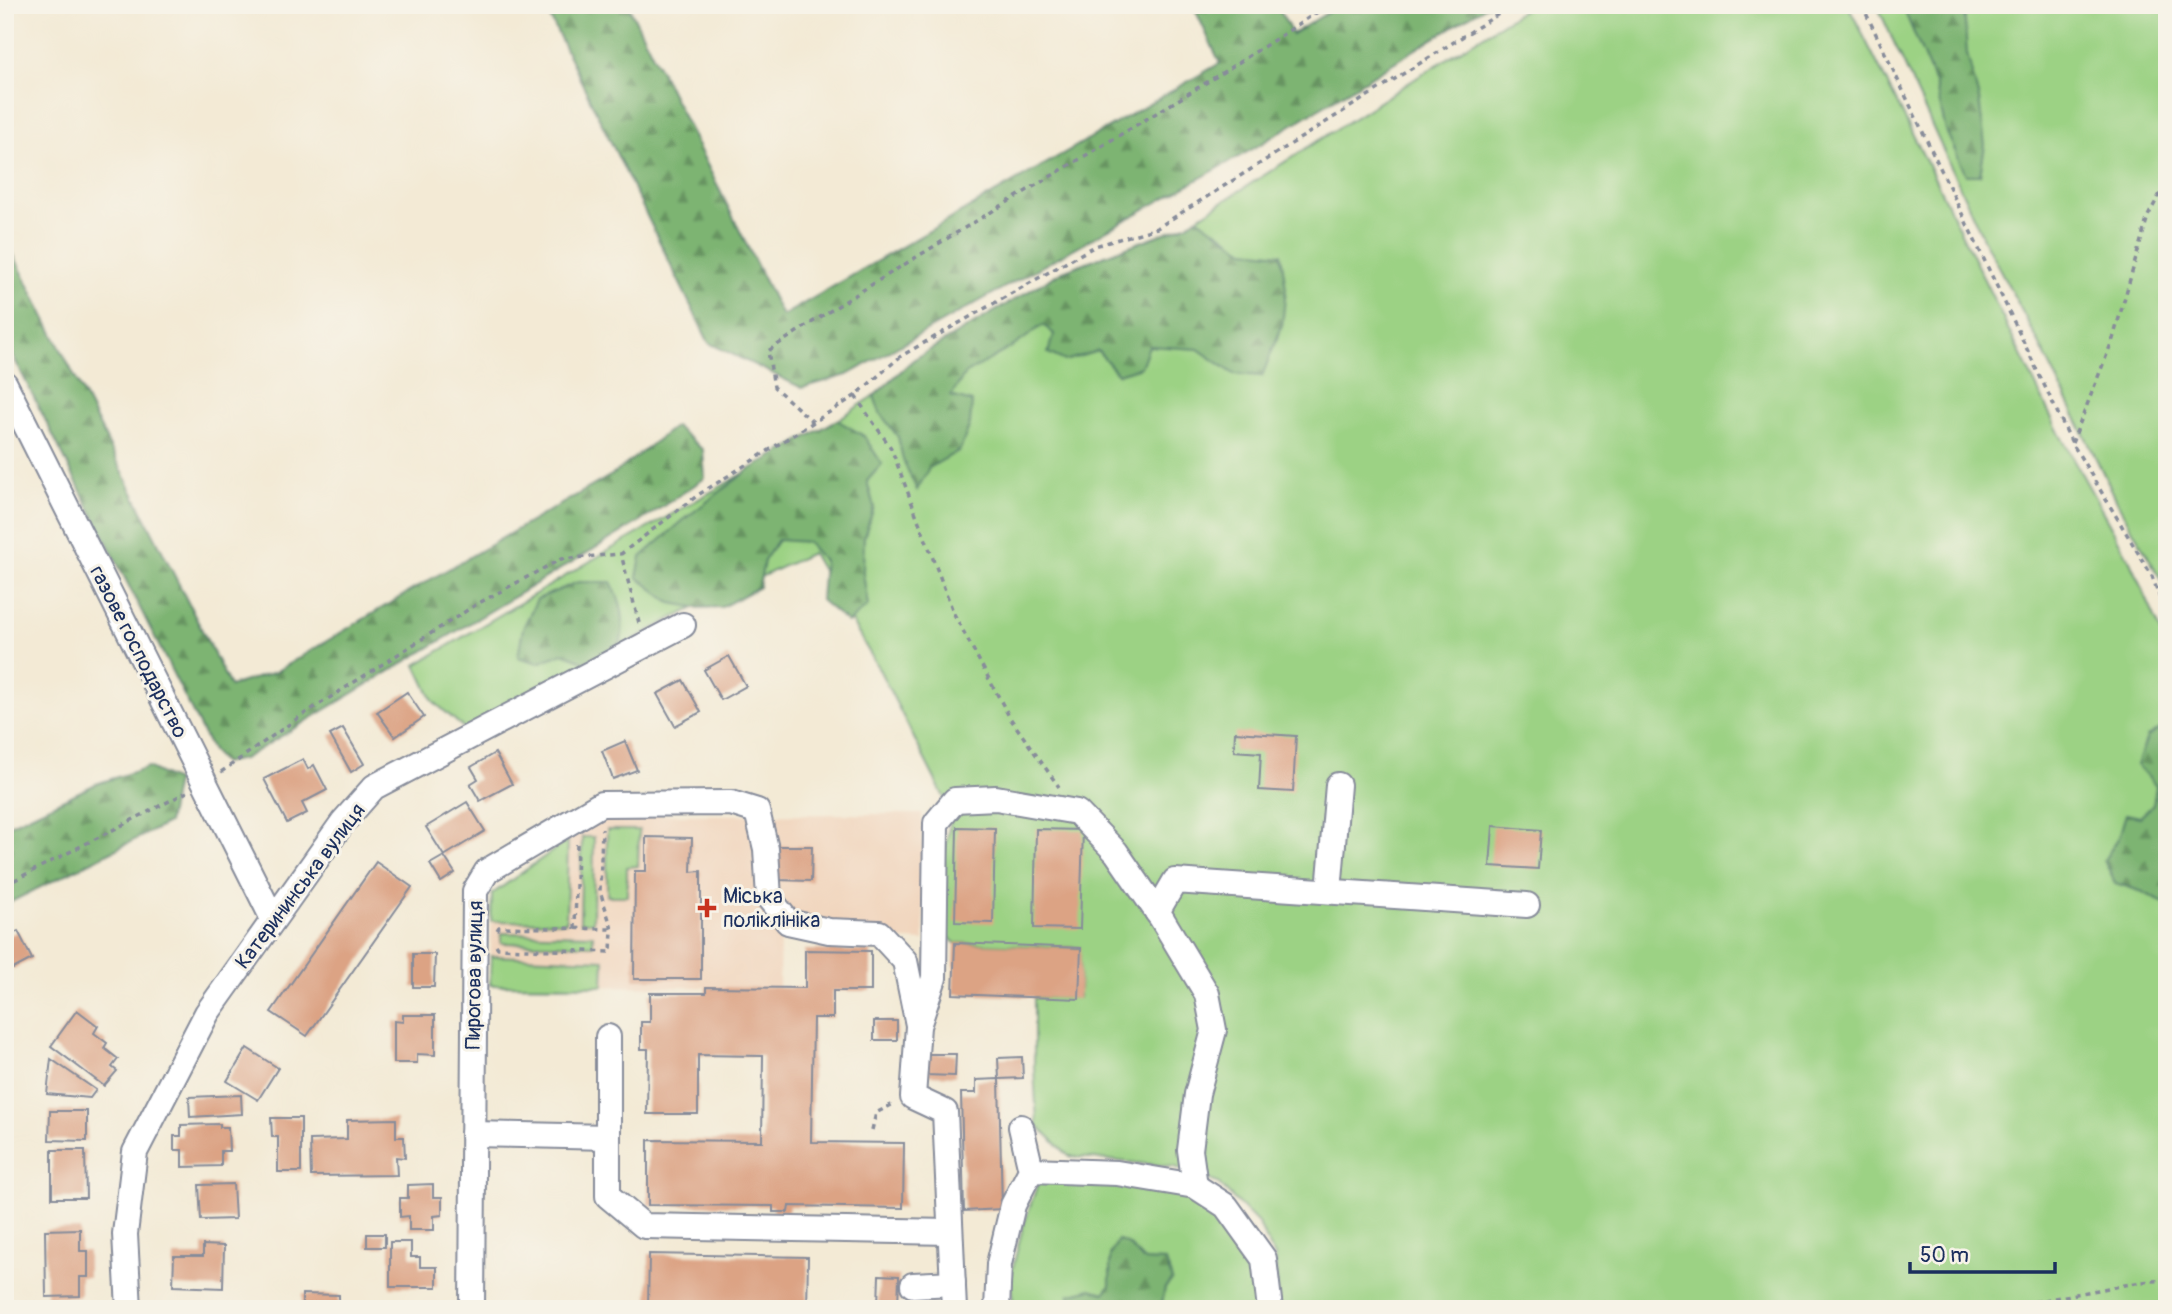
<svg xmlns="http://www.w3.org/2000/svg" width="2172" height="1314" font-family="Pangolin,sans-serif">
<defs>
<pattern id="forest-firs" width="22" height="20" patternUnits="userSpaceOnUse" patternTransform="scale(1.75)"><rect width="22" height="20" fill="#7db472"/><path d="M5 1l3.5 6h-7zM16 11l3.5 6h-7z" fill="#669361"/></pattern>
</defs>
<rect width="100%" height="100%" fill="#f7f3e8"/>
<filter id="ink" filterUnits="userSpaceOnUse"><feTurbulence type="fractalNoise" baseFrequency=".0143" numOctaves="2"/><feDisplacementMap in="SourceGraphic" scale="14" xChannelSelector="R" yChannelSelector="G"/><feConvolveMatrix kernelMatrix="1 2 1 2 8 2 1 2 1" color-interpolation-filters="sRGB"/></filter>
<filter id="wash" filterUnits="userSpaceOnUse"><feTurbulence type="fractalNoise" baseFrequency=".00686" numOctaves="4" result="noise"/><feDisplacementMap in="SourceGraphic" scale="28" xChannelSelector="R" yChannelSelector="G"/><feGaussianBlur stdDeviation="1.57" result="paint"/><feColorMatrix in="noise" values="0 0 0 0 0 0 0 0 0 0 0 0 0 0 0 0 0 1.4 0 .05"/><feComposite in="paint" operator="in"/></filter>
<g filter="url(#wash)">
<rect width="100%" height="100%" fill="#f3ead5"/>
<path fill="#f1d5bd" d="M922 814 924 941 780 933 779 988 490 985 492 894 603 815Z"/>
<g fill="#9cd284" stroke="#5c8071" stroke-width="2">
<path d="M1531 5H1848L1930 169 2059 433 2130 561 2167 645V1309H1279L1275 1257 1258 1223 1218 1183 1175 1167 1069 1156 1037 1125 1034 1067V997L1079 998 1080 948 955 943 945 934 944 854 952 813 880 671 812 553 673 618 466 730 433 701 416 665 604 553 837 420 874 396 913 360 1063 271 1186 225Z"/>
<path d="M1877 5H2167V590L2123 513 2037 339 1984 240Z"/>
<path d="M607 830H639L638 866 627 867V896H607Z"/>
<path d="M582 837H594L593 922H580Z"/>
<path d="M568 840 566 922 491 921 492 894Z"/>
<path d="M501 933 593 935V945L501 943Z"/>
<path d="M491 956 604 960 603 986 490 985Z"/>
<path d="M1039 1180C1081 1182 1151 1179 1188 1195 1203 1201 1240 1236 1245 1251 1251 1269 1254 1290 1255 1309H1014L1010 1279 1022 1230Z"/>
</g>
<g fill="url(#forest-firs)" stroke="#4c7268" stroke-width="2">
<path d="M544 5H628L782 316 1220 63 1193 5H1277L1292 34 1340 5H1488L1251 150 847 375 802 388 709 343Z"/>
<path d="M1902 5H1964L1967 54 1979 99 1985 145 1980 175H1966L1946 131 1935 83Z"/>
<path d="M1197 218 1245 250 1281 254 1286 289 1282 326 1262 376 1234 374 1198 349 1149 346 1141 367 1118 374 1098 351 1065 361 1048 353 1054 334 1043 325 1017 344 965 374 951 396 972 402 970 424 960 450 929 468 917 490 903 460 898 437 880 413 874 396 913 360 1063 271 1186 225Z"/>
<path d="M5 238 230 686 275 672 412 590 615 473 675 426 703 450 705 478 644 519 243 759 223 763 212 751 5 340Z"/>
<path d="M837 420 864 436 882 464 867 481 874 507 864 537 863 573 868 605 848 623 821 600 824 561 807 542 778 540 764 561 759 587 722 607 699 608 671 603 637 577 641 557 687 517 747 471Z"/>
<path d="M578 582H611C623 604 625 618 621 642L586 662 563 653 538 663 518 657 523 628 537 599Z"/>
<path d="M2167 725V905L2143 892 2115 883 2104 860 2119 837 2126 814 2140 817 2153 805 2156 786 2137 765 2147 737Z"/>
<path d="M148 767 176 781 168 823 5 905V827L96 784Z"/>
<path d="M1118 1240 1129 1245 1143 1260 1166 1261 1172 1280 1165 1288 1161 1309H1072L1069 1295 1091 1289 1104 1293 1110 1285V1255Z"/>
</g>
<g id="blocks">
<g fill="#dca384">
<path d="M729 656 746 686 721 700 704 670Z"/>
<path d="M683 680 701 712 675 726 657 694Z"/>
<path d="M407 692 424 717 395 737 377 712Z"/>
<path d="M343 728 364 764 351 772 330 735Z"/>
<path d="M1235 732 1296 736 1293 792 1259 790 1261 753 1234 751Z"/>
<path d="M625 741 637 770 613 779 602 751Z"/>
<path d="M495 753 512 784 480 801 470 784 478 779 471 767Z"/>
<path d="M303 759 308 769 314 765 327 790 302 803 307 813 287 823 264 779Z"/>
<path d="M467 802 485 831 444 856 426 827Z"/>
<path d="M1493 826 1541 830 1538 869 1490 866Z"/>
<path d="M957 827 995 828 993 923 955 922Z"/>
<path d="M1036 829 1083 830 1080 929 1034 928Z"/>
<path d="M646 837 692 838 691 872 701 871V979H634L635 871H646Z"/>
<path d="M778 846H812L811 881 777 880Z"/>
<path d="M444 856 455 873 441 882 430 864Z"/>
<path d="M376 862 412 887 307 1036 271 1012Z"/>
<path d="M18 931 32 959 13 969 5 953V938Z"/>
<path d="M955 943 1081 948 1079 999 953 994Z"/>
<path d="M805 950 871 951V991H833V1018H813L811 1142 904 1143 903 1208 789 1206 788 1212H773V1206L648 1205V1140L762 1141 763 1056 698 1055V1114H647L648 1049H641V1022H650V993H706V987L805 988Z"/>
<path d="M413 954H435L434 987H413Z"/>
<path d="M77 1010 98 1026 94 1033 107 1043 104 1048 118 1059 112 1067 117 1071 104 1086 51 1046Z"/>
<path d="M403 1015H435V1055L417 1054V1063H394V1021L403 1022Z"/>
<rect x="874" y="1021" width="23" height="19"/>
<path d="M247 1048 278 1068 258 1100 227 1081Z"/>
<path d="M925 1054H956L955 1076 925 1075Z"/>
<path d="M1022 1057 1023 1078 999 1079 998 1058Z"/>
<path d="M51 1059 96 1090 90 1098 47 1094Z"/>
<path d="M999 1079 1002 1209 964 1211 961 1093H976V1080Z"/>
<path d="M241 1095 242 1114 190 1117 189 1097Z"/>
<path d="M50 1111H87V1141L49 1140Z"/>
<path d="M271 1118H301V1172H278V1137H272Z"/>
<path d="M396 1119V1137H404L405 1158 396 1157 397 1175 311 1176 310 1140 347 1139V1120Z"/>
<path d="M220 1124V1127H228L229 1151H221V1166L182 1167V1150H174V1136H181V1125Z"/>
<path d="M52 1150H85L86 1198H52Z"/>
<path d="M233 1184 235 1219 201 1220 199 1185Z"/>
<path d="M433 1184V1197H442V1215L434 1216V1230H409V1216L400 1217V1198H408V1185Z"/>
<path d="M80 1229V1251H88V1277H80V1296L46 1297 45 1230Z"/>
<rect x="367" y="1234" width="18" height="13"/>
<path d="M5 1237H10L9 1283H5Z"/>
<path d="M390 1242H411V1257H420V1267H437V1287H390Z"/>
<path d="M203 1245 224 1246 223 1288 173 1286 174 1256H203Z"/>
<path d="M649 1254 808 1257 807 1309H648Z"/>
<path d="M879 1275 899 1276 898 1306H878Z"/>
<path d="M302 1294 339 1295V1309H302Z"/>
</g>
</g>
</g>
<g filter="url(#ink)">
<use href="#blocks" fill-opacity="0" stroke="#878c9a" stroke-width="2"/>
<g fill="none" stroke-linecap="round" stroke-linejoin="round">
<g stroke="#878c9a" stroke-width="28">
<g id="minor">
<path d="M5 384 273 919"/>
<path d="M1329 891 1338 785"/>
<path d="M1157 912 1175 881 1527 905"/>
<path d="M473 1134 608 1137V1196L644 1226 950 1232"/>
<path d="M608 1137V1037"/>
<path d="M1031 1170 1117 1173 1195 1186 1226 1206 1264 1259 1270 1309"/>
<path d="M913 1285 953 1283"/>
<path d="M129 1309 125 1234 135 1152 207 1013 343 822 374 787 683 625"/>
<path d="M472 1309 475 891 487 871 601 804 731 803 757 811 766 849 769 898 788 922 829 931 879 933 905 961 918 1025"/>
<path d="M954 1309 945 1112 913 1097 918 1026 934 978 936 823 955 800 996 798 1077 812 1116 852 1162 919 1207 994 1214 1030 1197 1094 1190 1150 1195 1186"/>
<path d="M997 1309 999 1264 1013 1205 1031 1170 1021 1127"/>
</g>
</g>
<g stroke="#878c9a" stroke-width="3.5" stroke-dasharray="5 5" stroke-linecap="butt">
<path d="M1862 5 2072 443 2152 576 2167 618"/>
<path d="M855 396 891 448 954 614 1010 718 1059 787"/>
<path d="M813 422 774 387 768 351C951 230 1145 126 1328 5"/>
<path d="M2072 443 2113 339 2148 216 2167 181"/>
<path d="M639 623 621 554 698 495 855 396 901 356 1095 246 1157 228 1513 5"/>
<path d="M221 772 301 716 477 604 561 559 620 554"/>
<path d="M5 885 187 792"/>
<path d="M575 929 577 844"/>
<path d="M497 930 499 927 612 929"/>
<path d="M496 945 498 948 611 952 612 929 600 891 602 829"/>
<path d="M872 1130 876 1113 895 1103"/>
<path d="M1995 1309 2141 1282 2167 1280"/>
</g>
<use href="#minor" stroke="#fff" stroke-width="24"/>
</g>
</g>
<path fill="#c8321e" stroke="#f7f3e8" stroke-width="2.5" d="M703.5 897.5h7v7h7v7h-7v7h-7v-7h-7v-7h7z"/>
<g text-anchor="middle" stroke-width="6" stroke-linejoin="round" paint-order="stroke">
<g font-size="21" fill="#1b2f5e" stroke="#f7f3e8">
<text transform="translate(139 652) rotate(63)" y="7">газове господарство</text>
<text transform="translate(300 886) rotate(-53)" y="7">Катерининська вулиця</text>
<text transform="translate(474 975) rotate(-89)" y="7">Пирогова вулиця</text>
</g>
<g font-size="21" fill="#1b2f5e" stroke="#f7f3e8" text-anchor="start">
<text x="723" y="903">Міська<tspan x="723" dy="24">поліклініка</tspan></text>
</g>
</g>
<rect width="2172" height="1314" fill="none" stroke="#f7f3e8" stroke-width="28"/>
<path d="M1910 1262v10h145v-10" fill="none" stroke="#1b2f5e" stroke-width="3.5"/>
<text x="1920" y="1262" font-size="21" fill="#1b2f5e" stroke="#f7f3e8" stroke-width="5" paint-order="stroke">50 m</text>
</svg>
